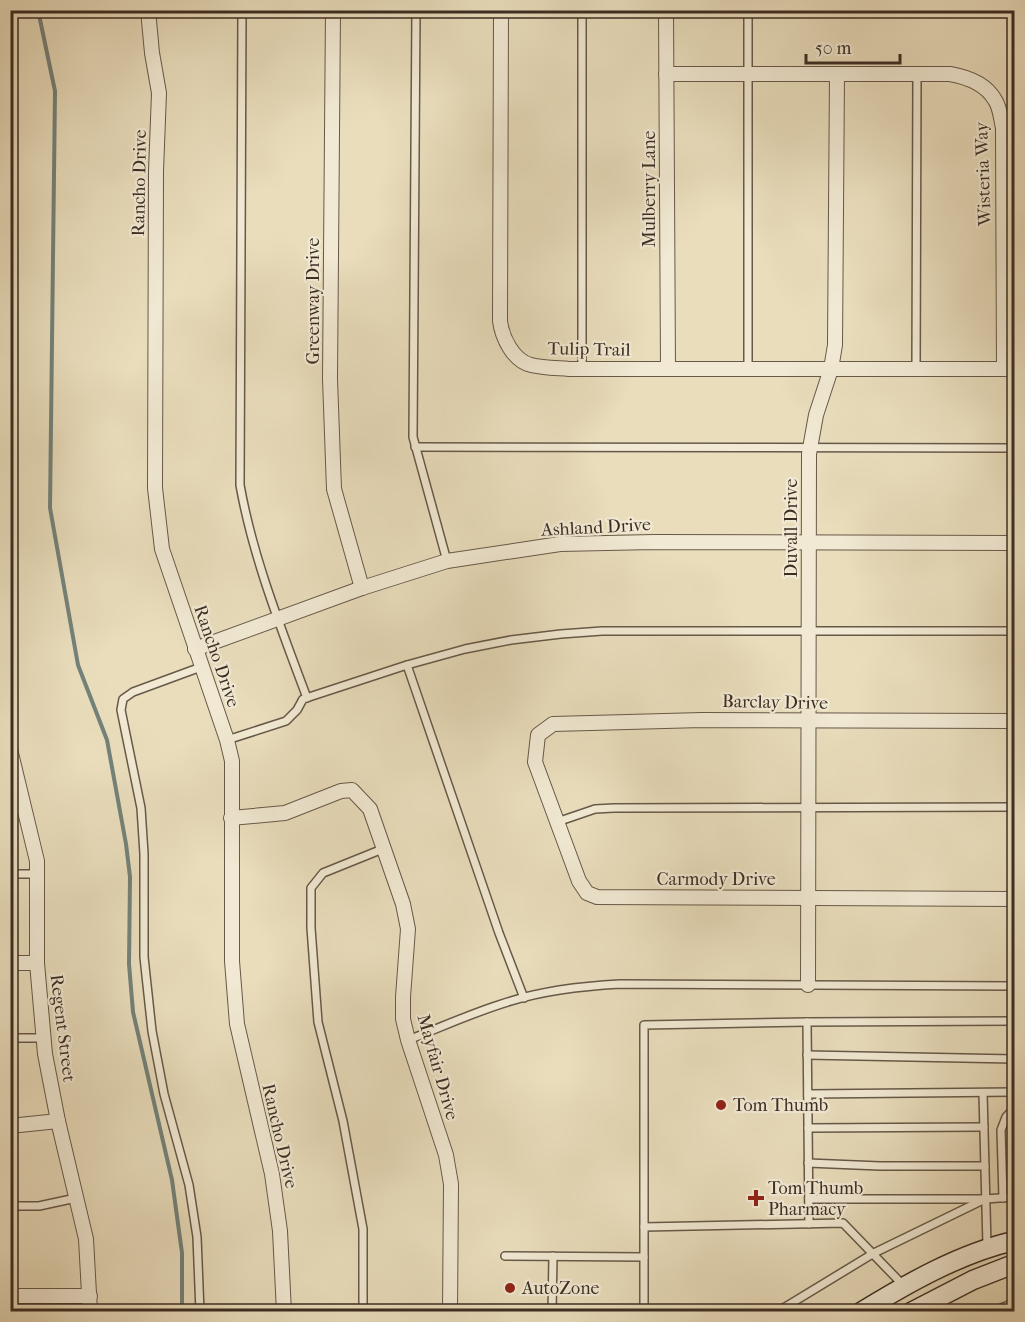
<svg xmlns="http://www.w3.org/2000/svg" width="1025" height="1322" font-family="'IM FELL French Canon',serif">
<rect width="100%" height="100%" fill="#e9ddbc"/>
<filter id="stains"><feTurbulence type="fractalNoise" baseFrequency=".00333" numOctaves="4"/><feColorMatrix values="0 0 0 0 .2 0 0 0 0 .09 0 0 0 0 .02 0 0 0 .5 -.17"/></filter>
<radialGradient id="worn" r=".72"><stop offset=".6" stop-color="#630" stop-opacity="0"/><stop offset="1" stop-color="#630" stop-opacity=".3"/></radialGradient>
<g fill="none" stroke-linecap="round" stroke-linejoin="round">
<path stroke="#73827a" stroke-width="4" d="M38 10 55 91 50 508 78 665 107 740 126 844 130 877 129 964 133 1012 172 1180 182 1253V1312"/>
<g stroke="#675949" stroke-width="10">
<g id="lane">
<path d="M242 10 240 485C253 558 281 628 307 698"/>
<path d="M416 10 413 437 447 561"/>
<path d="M582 10V369"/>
<path d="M748 368V10"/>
<path d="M916 369 917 74"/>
<path d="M415 447 1014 448"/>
<path d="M407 665 499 933 524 998"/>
<path d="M227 740 286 721 297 710 303 699 407 665 465 649 511 640 561 634 602 631H1014"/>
<path d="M557 822 595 809 614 808 1014 807"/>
<path d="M10 874H37"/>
<path d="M807 1022 809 1224"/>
<path d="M10 1038H44"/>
<path d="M408 1040C442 1027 476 1011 511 1001 546 990 583 986 620 984L1014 986"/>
<path d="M807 1055 1014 1059"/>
<path d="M983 1093 987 1246"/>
<path d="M808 1094 1014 1092"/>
<path d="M808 1128 984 1127"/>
<path d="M808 1163 880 1166H985"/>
<path d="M1003 1198 1001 1130 1006 1117 1014 1108"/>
<path d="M809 1199H983"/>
<path d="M10 1206H39L76 1198"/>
<path d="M644 1227 843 1223 903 1285"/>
<path d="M505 1256 644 1257"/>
<path d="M200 1312 197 1237 189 1185 164 1094 152 1031 144 957V854L141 808 121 710 123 699 133 692 201 667"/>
<path d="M363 1312V1229L343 1121 318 1022 311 928V888L323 873 385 848"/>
<path d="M552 1312 553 1256"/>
<path d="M644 1312V1025L807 1022 1014 1021"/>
<path d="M777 1312 874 1253 985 1199 1014 1197"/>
<path d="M991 1312 1014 1303"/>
</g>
</g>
<g stroke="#675949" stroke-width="16">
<g id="street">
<path d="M148 10 152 53 159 93 156 171 155 488 162 549 227 740 232 761V961L237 1024 272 1174 280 1231 284 1312"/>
<path d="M333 10 330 379 334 489 362 588"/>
<path d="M501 10 500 321C502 337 513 361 531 365 543 368 557 368 569 369H1014"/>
<path d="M666 10 668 368"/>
<path d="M666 74H950C967 77 986 84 995 100 1000 107 1001 119 1003 128L1004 369"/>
<path d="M195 649 362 588 447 561 560 544 654 542 1014 543"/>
<path d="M1014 721 702 720 553 724 538 735 535 762 579 881 587 893 597 897 1014 899"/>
<path d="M10 749 37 861V963L45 1054 58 1121 86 1239 90 1312"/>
<path d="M231 818 285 813 341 791 352 790 370 809 403 904 408 929 403 997V1019L408 1040 446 1155 451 1184 450 1312"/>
<path d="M10 963H37"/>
<path d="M808 985 809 454 816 415 831 369 835 345 837 74"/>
<path d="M10 1126 58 1121"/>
<path d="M10 1296H90"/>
</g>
</g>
<g stroke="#3c2d23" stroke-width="21">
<g id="secondary">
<path d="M861 1312C908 1283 961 1253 1014 1241"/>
<path d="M911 1312 973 1280 1014 1264"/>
</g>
</g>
<use href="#lane" stroke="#f1e9d3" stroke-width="7"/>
<use href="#street" stroke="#f1e9d3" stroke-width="14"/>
<use href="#secondary" stroke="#f1e9d3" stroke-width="18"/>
</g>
<g fill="#8f2418" stroke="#f1e9d3" stroke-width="2">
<circle cx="721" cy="1105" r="6"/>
<path d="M753 1189h6v6h6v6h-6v6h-6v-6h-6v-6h6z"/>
<circle cx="510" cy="1288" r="6"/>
</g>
<g text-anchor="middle" stroke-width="4.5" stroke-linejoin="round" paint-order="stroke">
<g font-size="18" fill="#3c2d23" stroke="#f1e9d3">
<text transform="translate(983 174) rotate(-92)" y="6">Wisteria Way</text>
<text transform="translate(139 183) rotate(-89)" y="6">Rancho Drive</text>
<text transform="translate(649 189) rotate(-90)" y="6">Mulberry Lane</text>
<text transform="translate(313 301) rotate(-90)" y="6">Greenway Drive</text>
<text transform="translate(589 349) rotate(1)" y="6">Tulip Trail</text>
<text transform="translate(596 527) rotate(-3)" y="6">Ashland Drive</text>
<text transform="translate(791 528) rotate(-90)" y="6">Duvall Drive</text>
<text transform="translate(217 656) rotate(71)" y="6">Rancho Drive</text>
<text transform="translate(775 702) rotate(1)" y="6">Barclay Drive</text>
<text x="716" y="885">Carmody Drive</text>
<text transform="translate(63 1028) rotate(83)" y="6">Regent Street</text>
<text transform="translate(438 1067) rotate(74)" y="6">Mayfair Drive</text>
<text transform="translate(280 1136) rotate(77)" y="6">Rancho Drive</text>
</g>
<g font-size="18" fill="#3c2d23" stroke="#f1e9d3" text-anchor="start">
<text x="733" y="1111">Tom Thumb</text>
<text x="768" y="1194">Tom Thumb<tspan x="768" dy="21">Pharmacy</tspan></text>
<text x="522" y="1294">AutoZone</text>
</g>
</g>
<rect width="1025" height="1322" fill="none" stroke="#e9ddbc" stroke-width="36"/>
<rect x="12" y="12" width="1001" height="1298" fill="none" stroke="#3c2d23" stroke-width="3"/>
<rect x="18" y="18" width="989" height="1286" fill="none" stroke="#3c2d23" stroke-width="1.5"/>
<path d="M806 54v9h94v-9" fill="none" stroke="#3c2d23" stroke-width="3"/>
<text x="815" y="54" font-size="18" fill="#3c2d23" stroke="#f1e9d3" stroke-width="4.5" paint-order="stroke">50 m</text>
<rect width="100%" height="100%" filter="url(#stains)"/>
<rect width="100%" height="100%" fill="url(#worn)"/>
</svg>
